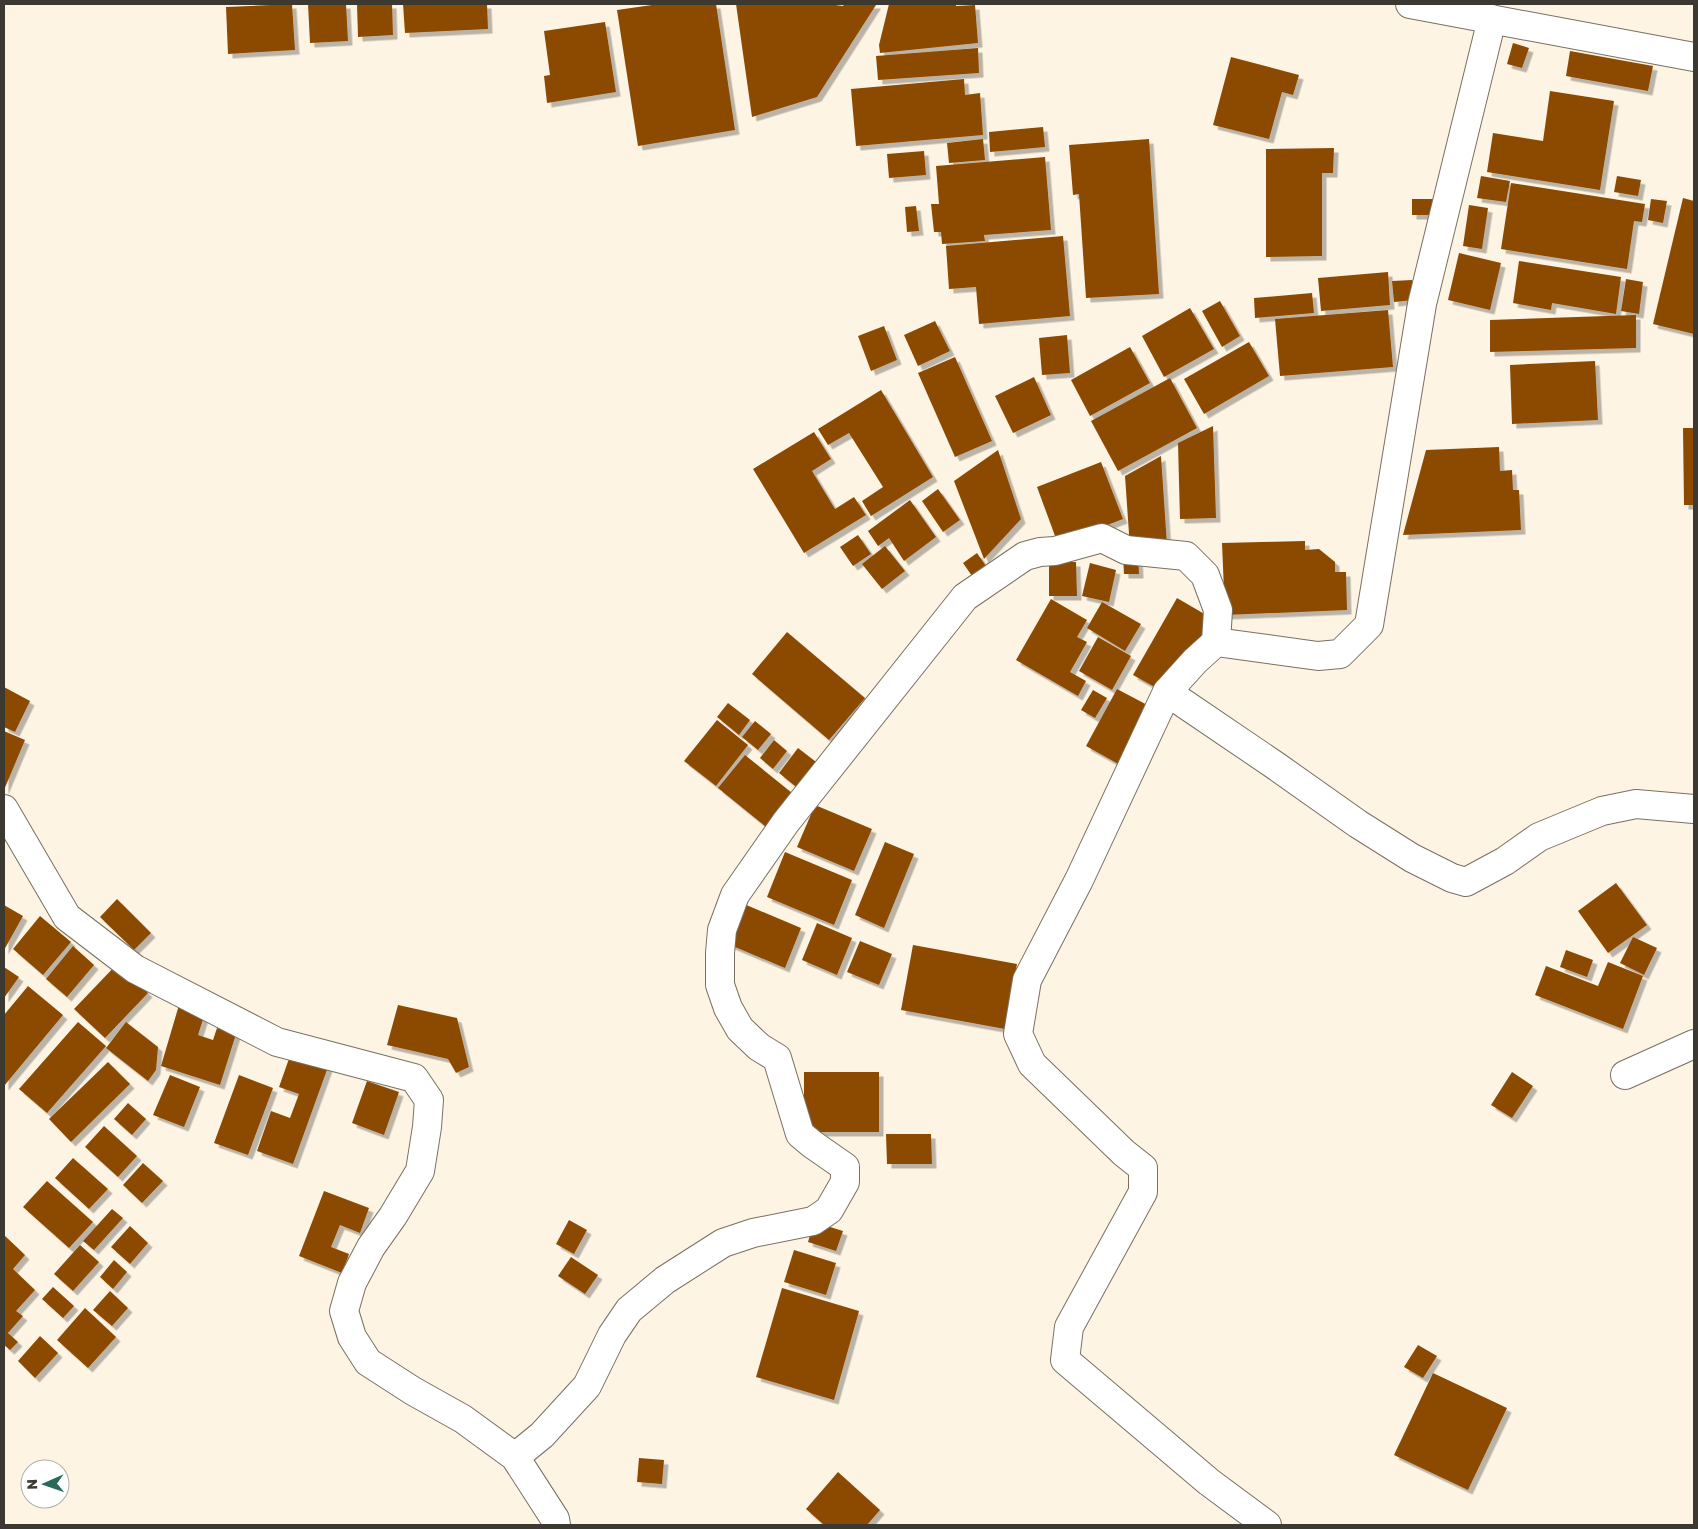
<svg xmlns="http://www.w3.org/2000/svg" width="1698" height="1529" font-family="'Golos Text',sans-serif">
<defs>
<filter id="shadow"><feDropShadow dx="4.5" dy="4.5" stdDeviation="0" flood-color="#0004"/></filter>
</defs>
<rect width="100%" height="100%" fill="#fef4e4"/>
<g fill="#8c4a00" filter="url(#shadow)">
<path d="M292 4 295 50 228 54 226 7Z"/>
<path d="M308 4H346L348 41 310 43Z"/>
<path d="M357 4H392L393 35 358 37Z"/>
<path d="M403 4H487L488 29 405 33Z"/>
<path d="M659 4H716L735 130 638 146 617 10Z"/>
<path d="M736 4H828L843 6 844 4H876V5L817 97 752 117Z"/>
<path d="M889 4H956V6L975 5 978 43 880 53 879 45Z"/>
<path d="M605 22 616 92 547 103 544 76 550 75 544 31Z"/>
<path d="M1513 43 1529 48 1522 68 1507 64Z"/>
<path d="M978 48 979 73 878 80 876 56Z"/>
<path d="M1570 51 1653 66 1648 91 1566 76Z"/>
<path d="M1231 57 1299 75 1293 95 1282 92 1269 139 1213 125Z"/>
<path d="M964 79 965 95 980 93 983 135 856 146 851 89Z"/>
<path d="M1550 91 1614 101 1600 190 1487 172 1493 133 1543 141Z"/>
<path d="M1043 127 1045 147 990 152 989 132Z"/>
<path d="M983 139 985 160 949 163 947 143Z"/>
<path d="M1149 139 1159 294 1086 298 1079 194 1073 195 1069 145Z"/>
<path d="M1334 148 1333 173H1322V256L1266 257V149Z"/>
<path d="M924 151 926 175 889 178 887 154Z"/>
<path d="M1045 157 1051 230 984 235 985 241 942 244 941 232H934L931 204H939L936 166Z"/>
<path d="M1481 176 1510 181 1506 202 1477 198Z"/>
<path d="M1617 176 1641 180 1638 196 1614 192Z"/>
<path d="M1511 183 1645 204 1642 222 1634 221 1627 269 1501 249Z"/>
<path d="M1683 198 1694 201V334L1653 324Z"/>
<rect x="1412" y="199" width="29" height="16"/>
<path d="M1651 199 1667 201 1663 223 1648 220Z"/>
<path d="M1469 205 1488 208 1482 249 1463 246Z"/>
<path d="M916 206 919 231 907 232 905 207Z"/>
<path d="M1063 236 1070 316 979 324 976 287 949 289 946 246Z"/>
<path d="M1459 253 1501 263 1490 310 1448 300Z"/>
<path d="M1519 261 1621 277 1616 314 1552 303 1551 310 1513 303Z"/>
<path d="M1388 272 1390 305 1321 311 1318 278Z"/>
<path d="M1626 279 1643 282 1639 314 1621 311Z"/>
<path d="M1412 280 1414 300 1394 302 1392 281Z"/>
<path d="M1312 293 1314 313 1255 318 1254 298Z"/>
<path d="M1220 301 1240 336 1222 347 1202 311Z"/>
<path d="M1190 308 1214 349 1164 377 1142 336Z"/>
<path d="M1388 310 1393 367 1280 376 1275 319Z"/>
<path d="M1636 315V348L1490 352V320Z"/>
<path d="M935 321 950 351 918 366 904 335Z"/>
<path d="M884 326 897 360 871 371 858 336Z"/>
<path d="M1067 335 1070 373 1042 375 1039 338Z"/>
<path d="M1249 342 1269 376 1204 414 1184 379Z"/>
<path d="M1130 347 1150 383 1090 416 1071 380Z"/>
<path d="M955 357 992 441 955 457 918 373Z"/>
<path d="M1595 361 1598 420 1512 424 1510 365Z"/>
<path d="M1034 377 1051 415 1013 433 995 396Z"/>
<path d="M1170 378 1197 428 1118 471 1091 421Z"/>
<path d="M881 390 933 477 871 516 862 501 883 487 849 433 828 445 818 429Z"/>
<path d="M1213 426 1216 518 1180 519 1178 443Z"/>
<path d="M1683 428H1694V505H1684Z"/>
<path d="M814 432 831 459 812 471 835 509 854 497 866 515 804 553 753 469Z"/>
<path d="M1499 447 1500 471 1512 470 1513 490H1519L1521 530 1403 535 1426 450Z"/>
<path d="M998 450 1021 519 984 559 954 481Z"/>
<path d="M1161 456 1167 545 1130 548 1125 476Z"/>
<path d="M1101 462 1123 519 1058 544 1037 487Z"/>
<path d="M938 489 960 520 943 532 922 501Z"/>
<path d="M910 500 936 537 904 561 889 538 878 546 868 531Z"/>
<path d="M858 535 871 554 853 566 840 547Z"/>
<path d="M1305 541V550L1319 549 1335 562V572H1346L1347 610 1225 615 1222 543Z"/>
<path d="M885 546 905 571 882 589 862 564Z"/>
<path d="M977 553 986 566 972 576 963 563Z"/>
<path d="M1138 554 1139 574H1124L1123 555Z"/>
<path d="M1049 562H1076L1077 596H1049Z"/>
<path d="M1090 563 1116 570 1109 602 1082 596Z"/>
<path d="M1177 598 1213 619 1169 695 1133 675Z"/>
<path d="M1051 599 1087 620 1077 637 1087 642 1070 672 1086 681 1078 696 1016 660Z"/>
<path d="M1102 602 1141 624 1125 651 1087 628Z"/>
<path d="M787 632 865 698 829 740 752 674Z"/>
<path d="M1098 637 1131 656 1112 690 1079 671Z"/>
<path d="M4 687 30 701 15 732 4 727Z"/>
<path d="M1117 689 1153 708 1122 766 1086 746Z"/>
<path d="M1093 690 1107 698 1095 718 1081 710Z"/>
<path d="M728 703 750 720 739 735 717 717Z"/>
<path d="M717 720 748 745 716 786 684 761Z"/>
<path d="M755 721 771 734 758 750 742 737Z"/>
<path d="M4 731 25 740 4 790Z"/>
<path d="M774 740 787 751 773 769 760 758Z"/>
<path d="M798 748 820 765 800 790 779 773Z"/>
<path d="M745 755 797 797 771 831 718 788Z"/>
<path d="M815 805 872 829 854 871 797 847Z"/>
<path d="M885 842 914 854 884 928 855 915Z"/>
<path d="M785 852 852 880 834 925 767 897Z"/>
<path d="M1616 883 1647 925 1608 953 1578 911Z"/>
<path d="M117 899 151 933 134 950 100 917Z"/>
<path d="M744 904 801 928 785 968 728 944Z"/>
<path d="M4 905 23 916 4 950Z"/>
<path d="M40 916 71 942 43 975 13 949Z"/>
<path d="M817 923 852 938 837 975 802 960Z"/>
<path d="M1633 937 1657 948 1644 975 1620 963Z"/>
<path d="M860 941 892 954 879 985 847 972Z"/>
<path d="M913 945 1017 964 1005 1029 901 1010Z"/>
<path d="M73 946 94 965 67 997 46 979Z"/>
<path d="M1566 950 1593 960 1587 977 1560 967Z"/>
<path d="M1608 962 1643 976 1623 1029 1535 995 1546 966 1598 986Z"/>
<path d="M118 963 148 993 105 1038 74 1009Z"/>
<path d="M4 967 19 977 4 998Z"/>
<path d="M28 986 63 1015 4 1086V1015Z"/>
<path d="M179 1005 205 1013 198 1035 213 1040 217 1028 236 1034 220 1085 161 1066Z"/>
<path d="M398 1005 457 1018 469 1067 456 1073 448 1059 387 1045Z"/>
<path d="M78 1022 106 1046 47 1113 19 1089Z"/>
<path d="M126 1022 158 1047 156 1070 148 1081 106 1048Z"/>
<path d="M291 1053 328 1067 293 1164 257 1151 271 1111 290 1118 299 1094 279 1087Z"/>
<path d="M108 1062 130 1084 71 1142 49 1119Z"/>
<rect x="804" y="1072" width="75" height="60"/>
<path d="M1512 1072 1533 1086 1512 1118 1491 1105Z"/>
<path d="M170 1075 200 1087 184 1127 153 1115Z"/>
<path d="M239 1075 273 1088 248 1155 214 1143Z"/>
<path d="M367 1081 399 1092 384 1135 352 1123Z"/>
<path d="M128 1103 146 1119 132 1135 114 1119Z"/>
<path d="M104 1126 137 1156 118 1177 85 1147Z"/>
<path d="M886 1134H931L932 1164H887Z"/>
<path d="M73 1158 108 1189 89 1209 55 1178Z"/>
<path d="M143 1163 163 1181 142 1203 123 1185Z"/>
<path d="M47 1181 93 1222 69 1248 23 1207Z"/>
<path d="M324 1191 369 1208 360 1233 340 1225 331 1247 349 1254 342 1273 299 1256Z"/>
<path d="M112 1209 123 1218 94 1250 83 1241Z"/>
<path d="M569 1220 587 1230 574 1254 556 1244Z"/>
<path d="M814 1222 843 1231 836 1251 808 1242Z"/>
<path d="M130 1226 148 1243 130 1264 111 1247Z"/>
<path d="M4 1235 25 1255 13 1269 35 1290 16 1311 23 1316 8 1333 18 1342 10 1350 4 1345Z"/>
<path d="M80 1245 99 1262 73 1291 54 1274Z"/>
<path d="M794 1250 836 1263 826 1295 784 1282Z"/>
<path d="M571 1257 598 1275 585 1294 558 1276Z"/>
<path d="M114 1260 127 1272 113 1289 100 1277Z"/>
<path d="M53 1287 74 1306 63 1318 42 1299Z"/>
<path d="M782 1288 859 1311 834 1400 756 1377Z"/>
<path d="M110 1291 128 1308 112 1326 93 1310Z"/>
<path d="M85 1308 116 1337 88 1368 57 1340Z"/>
<path d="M40 1336 58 1353 35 1378 18 1361Z"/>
<path d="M1418 1345 1437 1356 1423 1378 1404 1367Z"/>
<path d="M1433 1373 1507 1408 1468 1490 1394 1455Z"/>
<path d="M639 1458 664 1460 662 1484 637 1482Z"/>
<path d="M838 1472 880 1510 867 1525H824L806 1509Z"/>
</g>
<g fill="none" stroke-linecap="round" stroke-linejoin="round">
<g stroke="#797062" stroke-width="30">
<g id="minor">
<path d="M1410 4 1694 57"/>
<path d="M1167 692 1276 766 1358 824 1412 858 1452 878 1466 882 1505 861 1539 837 1602 811 1636 804 1694 809"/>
<path d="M4 809 67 917 135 969 277 1042 414 1078 429 1100 427 1127 420 1171 393 1216 371 1247 352 1283 344 1311 352 1337 368 1362 413 1391 463 1419 515 1457 555 1519 556 1525"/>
<path d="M1625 1075 1694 1044"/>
<path d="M515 1457 542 1435 587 1386 612 1335 629 1310 665 1280 723 1243 753 1233 813 1221 829 1210 845 1182V1167L812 1144 800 1134 777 1058 759 1047 740 1029 728 1008 720 985V953L722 930 735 895 786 822 965 597 1025 556 1040 552 1055 551 1102 538 1126 550 1186 556 1205 575 1218 610 1216 642"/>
<path d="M1267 1525 1209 1482 1065 1360 1069 1327 1143 1192V1168L1124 1153 1032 1064 1018 1034 1027 980 1079 880 1167 692 1195 661 1216 642 1318 656 1340 654 1369 625 1422 304 1492 19"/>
</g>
</g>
<use href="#minor" stroke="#fff" stroke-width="28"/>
</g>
<rect width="1698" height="1529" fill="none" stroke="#3c3832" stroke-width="10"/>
<g transform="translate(45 1484) rotate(268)"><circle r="24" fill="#ffffff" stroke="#b1afad"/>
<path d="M0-4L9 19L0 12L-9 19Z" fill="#296a5a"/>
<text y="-8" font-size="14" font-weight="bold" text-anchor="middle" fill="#3c3832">N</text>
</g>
</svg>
